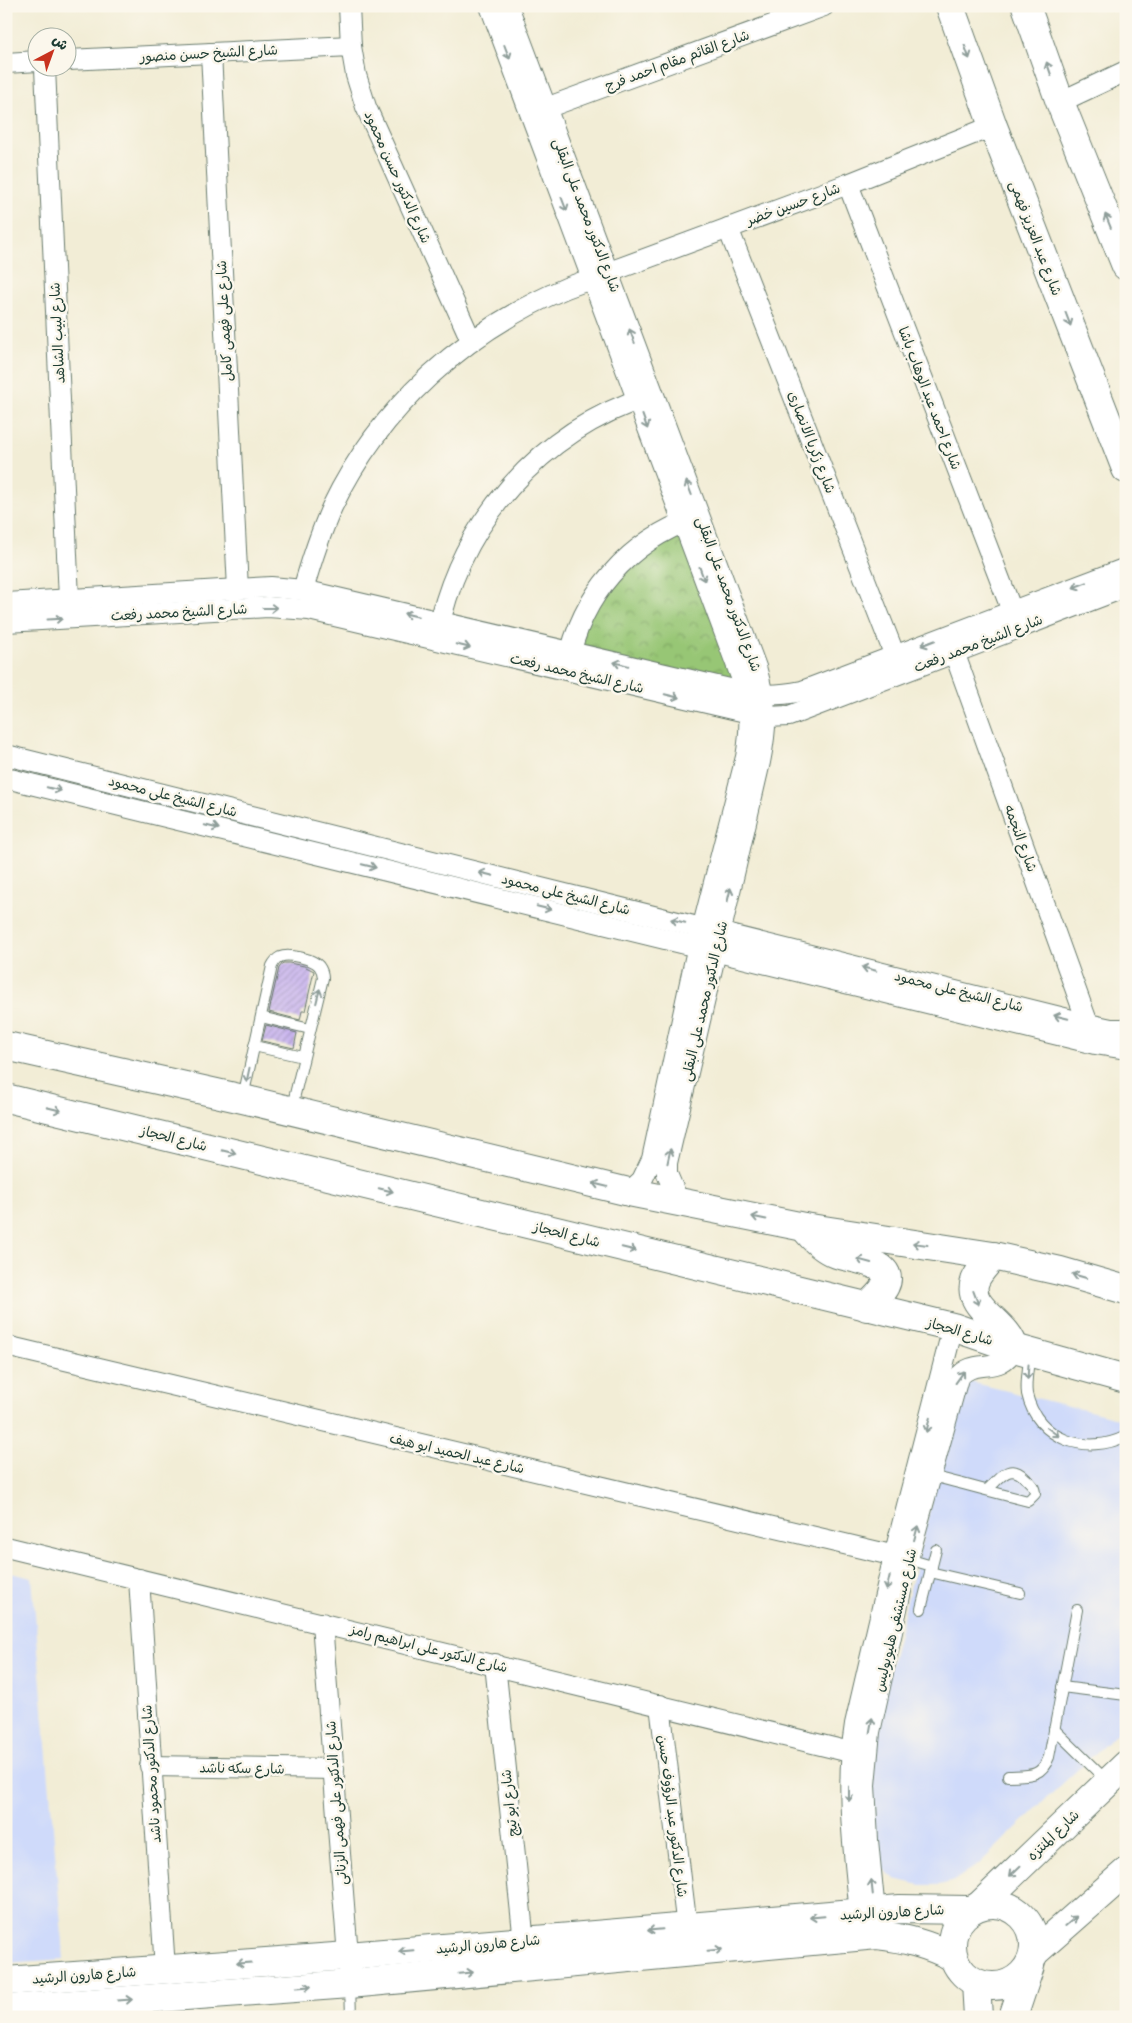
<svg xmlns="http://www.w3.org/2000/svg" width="1132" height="2023" font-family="Pangolin,'Playpen Sans Arabic',sans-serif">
<defs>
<pattern id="park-crowns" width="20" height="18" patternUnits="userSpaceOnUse" patternTransform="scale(1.25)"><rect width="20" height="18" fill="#97c675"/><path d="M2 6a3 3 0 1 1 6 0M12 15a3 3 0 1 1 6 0" fill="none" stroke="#7ba261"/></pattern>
<pattern id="building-hatch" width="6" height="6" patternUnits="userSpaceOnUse" patternTransform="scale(1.25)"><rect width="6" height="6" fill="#c7b2ee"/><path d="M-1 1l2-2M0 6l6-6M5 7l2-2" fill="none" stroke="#a192c2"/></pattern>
</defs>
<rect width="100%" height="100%" fill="#fbf7ec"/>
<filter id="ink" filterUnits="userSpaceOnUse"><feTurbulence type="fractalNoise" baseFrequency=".02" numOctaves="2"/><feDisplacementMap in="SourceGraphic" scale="10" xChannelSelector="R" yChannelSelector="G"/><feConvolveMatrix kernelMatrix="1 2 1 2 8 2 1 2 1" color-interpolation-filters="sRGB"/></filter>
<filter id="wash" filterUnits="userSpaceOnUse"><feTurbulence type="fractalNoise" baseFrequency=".0096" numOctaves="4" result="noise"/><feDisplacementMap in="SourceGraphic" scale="20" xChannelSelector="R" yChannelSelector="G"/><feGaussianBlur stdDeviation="1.12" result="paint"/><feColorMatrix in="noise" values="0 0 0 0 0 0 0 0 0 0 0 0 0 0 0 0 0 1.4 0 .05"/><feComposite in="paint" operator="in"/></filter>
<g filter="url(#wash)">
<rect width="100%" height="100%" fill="#f2edd6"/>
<g fill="#cfdafa">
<path d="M962 1380 1126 1420V1725L1047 1798 979 1864 952 1882 939 1885H920L895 1879 880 1866 869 1808 873 1738Z"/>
<path d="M6 1572 32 1578 64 1959 6 1963Z"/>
</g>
<path fill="url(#park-crowns)" stroke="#5b8254" d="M683 523 747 693 570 652 589 605Z"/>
<g id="blocks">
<g fill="url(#building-hatch)">
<path d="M289 963 304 966 314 971 305 1011H302L300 1020 269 1012 279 968 283 963Z"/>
<path d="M266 1025 297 1033 294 1048 262 1041Z"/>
</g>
</g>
</g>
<g filter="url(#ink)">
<use href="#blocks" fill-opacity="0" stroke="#697b6d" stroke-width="1"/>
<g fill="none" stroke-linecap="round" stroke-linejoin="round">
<g stroke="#697b6d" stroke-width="12">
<g id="lane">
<path d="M261 1017 310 1029"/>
<path d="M254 1046 303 1057"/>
<path d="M243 1097 272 966C274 962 276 959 280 957 289 953 313 959 319 966 322 970 323 974 323 978L291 1111"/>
<path d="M1029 1355C1029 1367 1025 1382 1027 1394 1037 1440 1087 1456 1126 1436"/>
<path d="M931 1476C964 1484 996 1493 1028 1501L1035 1494C1035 1487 1031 1483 1025 1478 1009 1462 1000 1478 987 1490"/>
<path d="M908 1559 932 1566"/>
<path d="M930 1572 1020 1593"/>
<path d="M921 1609 936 1550"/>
<path d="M1062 1687 1126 1695"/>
<path d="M1054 1729 1107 1781"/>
<path d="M1008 1776C1028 1775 1041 1778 1049 1757L1077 1610"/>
<path d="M350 1985 351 2017"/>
</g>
</g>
<g stroke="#697b6d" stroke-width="22">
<g id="street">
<path d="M349 6 351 46 356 75 366 107 471 340"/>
<path d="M490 6 747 693C751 716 750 735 746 757L698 945 652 1159 642 1180 629 1192"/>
<path d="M508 6 756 667C767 707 768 722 760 762L667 1163V1174L679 1202"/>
<path d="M211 53 238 589"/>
<path d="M68 60 351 46"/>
<path d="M6 63 38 61"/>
<path d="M45 68 69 599"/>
<path d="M1060 102 1126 71"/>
<path d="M535 112 824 6"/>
<path d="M848 184 1012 611"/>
<path d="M728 228 895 656"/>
<path d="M303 590C311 562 320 534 332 507 380 407 465 331 566 288L848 184 993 126"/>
<path d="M6 603 271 587 303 590 747 693C766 696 783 695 802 691L1126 568"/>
<path d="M6 622 268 607 309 610 767 717 789 716 1126 587"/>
<path d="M437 636C459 523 540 431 649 396"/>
<path d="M954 652 1088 1024"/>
<path d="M568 664C581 595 629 541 695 518"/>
<path d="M6 755 1088 1024 1111 1029H1126"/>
<path d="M6 778 1095 1044 1126 1049"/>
<path d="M6 1346 908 1559"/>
<path d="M6 1547 850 1752"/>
<path d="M139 1579 165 1969"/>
<path d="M322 1623 349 1969"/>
<path d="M495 1664 524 1942"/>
<path d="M660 1705 687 1928"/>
<path d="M150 1766 334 1769"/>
<path d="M876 1923 868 1840 865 1785 870 1732 908 1559 958 1378C974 1356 1000 1377 1014 1348"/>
<path d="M861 1925C855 1856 844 1793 855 1724L894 1556 953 1327"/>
</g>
</g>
<g stroke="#697b6d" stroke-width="30">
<g id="secondary">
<path d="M950 6 993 126 1126 469"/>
<path d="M1026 6 1060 102 1126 266"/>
<circle cx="993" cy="1945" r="41"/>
<path d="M980 1905 1126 1765"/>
<path d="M1034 1953 1126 1872"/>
<path d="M6 1981 348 1956 900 1909 970 1910"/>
<path d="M976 1983 978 2017"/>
<path d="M6 2009 350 1984 877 1935C905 1938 928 1944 953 1957"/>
<path d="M1013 2017 1030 1966"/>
</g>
</g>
<g stroke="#697b6d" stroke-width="30">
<g id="primary">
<path d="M6 1046 243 1099 629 1192 804 1227 993 1256 1060 1271 1126 1290"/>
<path d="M6 1098 953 1327 1014 1348 1126 1379"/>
<path d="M804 1227C813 1239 823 1249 837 1254 851 1259 897 1262 885 1286 882 1293 872 1301 867 1307"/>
<path d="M993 1256C987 1264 978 1272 975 1281 965 1308 1008 1322 1014 1348"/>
</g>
</g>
<use href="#lane" stroke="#fff" stroke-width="10"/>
<use href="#street" stroke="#fff" stroke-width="20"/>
<use href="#secondary" stroke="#fff" stroke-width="28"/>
<use href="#primary" stroke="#fff" stroke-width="28"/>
</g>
<defs><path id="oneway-shaft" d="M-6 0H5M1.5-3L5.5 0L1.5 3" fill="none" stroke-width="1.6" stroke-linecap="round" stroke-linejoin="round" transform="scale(1.25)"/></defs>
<g stroke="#8f9e9a">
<use href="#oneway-shaft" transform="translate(507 52) rotate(69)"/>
<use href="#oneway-shaft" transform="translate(967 52) rotate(70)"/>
<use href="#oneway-shaft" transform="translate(1049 69) rotate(-109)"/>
<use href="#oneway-shaft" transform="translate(564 204) rotate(69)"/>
<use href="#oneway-shaft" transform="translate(1108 221) rotate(-112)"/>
<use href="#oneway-shaft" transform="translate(1068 319) rotate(69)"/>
<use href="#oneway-shaft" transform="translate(632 336) rotate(-111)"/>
<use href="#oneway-shaft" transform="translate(645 422) rotate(70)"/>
<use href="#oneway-shaft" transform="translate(689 488) rotate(-111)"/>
<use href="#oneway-shaft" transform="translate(702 574) rotate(70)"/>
<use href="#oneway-shaft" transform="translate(1080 585) rotate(159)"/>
<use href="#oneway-shaft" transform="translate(270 608)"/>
<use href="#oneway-shaft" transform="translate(411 615) rotate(-167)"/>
<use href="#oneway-shaft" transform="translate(55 619) rotate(-3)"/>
<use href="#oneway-shaft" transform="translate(928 643) rotate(159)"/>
<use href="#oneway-shaft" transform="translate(463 646) rotate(13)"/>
<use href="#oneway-shaft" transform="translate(621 664) rotate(-167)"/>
<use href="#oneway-shaft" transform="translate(672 696) rotate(13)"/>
<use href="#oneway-shaft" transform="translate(54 789) rotate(14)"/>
<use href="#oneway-shaft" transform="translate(212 827) rotate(14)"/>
<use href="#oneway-shaft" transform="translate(369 866) rotate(14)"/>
<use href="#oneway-shaft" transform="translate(486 874) rotate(-166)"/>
<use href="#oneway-shaft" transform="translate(729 895) rotate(-77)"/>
<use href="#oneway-shaft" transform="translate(544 908) rotate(14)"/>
<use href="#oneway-shaft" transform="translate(678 921) rotate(-166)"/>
<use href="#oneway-shaft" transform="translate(869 969) rotate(-166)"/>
<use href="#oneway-shaft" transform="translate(318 996) rotate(-76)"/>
<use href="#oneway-shaft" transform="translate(1061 1017) rotate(-166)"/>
<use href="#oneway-shaft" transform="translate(248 1075) rotate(102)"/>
<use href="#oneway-shaft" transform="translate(54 1109) rotate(14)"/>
<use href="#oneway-shaft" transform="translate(229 1152) rotate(14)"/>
<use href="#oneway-shaft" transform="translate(669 1156) rotate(-78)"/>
<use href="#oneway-shaft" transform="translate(600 1185) rotate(-167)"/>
<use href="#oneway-shaft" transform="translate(386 1190) rotate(14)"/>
<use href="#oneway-shaft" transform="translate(759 1218) rotate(-169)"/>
<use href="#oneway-shaft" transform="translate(920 1244) rotate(-172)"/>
<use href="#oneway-shaft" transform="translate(629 1249) rotate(14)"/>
<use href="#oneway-shaft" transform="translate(864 1261) rotate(-165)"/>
<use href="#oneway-shaft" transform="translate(1079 1276) rotate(-164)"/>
<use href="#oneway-shaft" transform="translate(976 1298) rotate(69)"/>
<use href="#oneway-shaft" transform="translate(1028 1372) rotate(94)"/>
<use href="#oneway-shaft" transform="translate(960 1377) rotate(-54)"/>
<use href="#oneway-shaft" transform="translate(928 1425) rotate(104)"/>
<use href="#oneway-shaft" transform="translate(1053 1432) rotate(37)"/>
<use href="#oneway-shaft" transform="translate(916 1533) rotate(-75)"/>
<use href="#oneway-shaft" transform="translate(888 1583) rotate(103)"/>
<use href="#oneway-shaft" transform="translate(871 1725) rotate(-80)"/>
<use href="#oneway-shaft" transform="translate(849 1794) rotate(90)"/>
<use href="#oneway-shaft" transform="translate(1015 1871) rotate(136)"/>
<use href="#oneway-shaft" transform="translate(872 1887) rotate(-96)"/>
<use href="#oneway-shaft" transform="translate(817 1917) rotate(175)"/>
<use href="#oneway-shaft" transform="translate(1071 1921) rotate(-41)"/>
<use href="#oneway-shaft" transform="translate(655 1930) rotate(175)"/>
<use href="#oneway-shaft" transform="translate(715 1950) rotate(-5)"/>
<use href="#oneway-shaft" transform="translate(406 1951) rotate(175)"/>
<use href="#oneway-shaft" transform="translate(244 1963) rotate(176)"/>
<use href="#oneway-shaft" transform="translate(466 1973) rotate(-5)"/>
<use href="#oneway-shaft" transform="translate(304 1987) rotate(-4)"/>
<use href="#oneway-shaft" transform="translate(125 2000) rotate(-4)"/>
</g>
</g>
<g text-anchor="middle" stroke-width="5" stroke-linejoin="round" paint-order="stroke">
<g font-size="14" fill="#1f3d34" stroke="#fbf7ec">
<text transform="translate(209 53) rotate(-3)" y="5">شارع الشيخ حسن منصور</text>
<text transform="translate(677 60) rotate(-20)" y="5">شارع القائم مقام احمد فرج</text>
<text transform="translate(398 177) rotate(66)" y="5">شارع الدكتور حسن محمود</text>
<text transform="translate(793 204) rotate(-20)" y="5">شارع حسين خضر</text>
<text transform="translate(587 215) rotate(69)" y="5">شارع الدكتور محمد على البقلى</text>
<text transform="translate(1036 238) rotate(69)" y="5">شارع عبد العزيز فهمى</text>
<text transform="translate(224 321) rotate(-93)" y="5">شارع على فهمى كامل</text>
<text transform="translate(57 333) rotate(-93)" y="5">شارع لبيب الشاهد</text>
<text transform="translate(930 398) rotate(69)" y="5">شارع احمد عبد الوهاب باشا</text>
<text transform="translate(812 442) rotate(69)" y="5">شارع زكريا الانصارى</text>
<text transform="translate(729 594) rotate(70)" y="5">شارع الدكتور محمد على البقلى</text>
<text transform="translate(179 612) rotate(-3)" y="5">شارع الشيخ محمد رفعت</text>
<text transform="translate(978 643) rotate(-21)" y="5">شارع الشيخ محمد رفعت</text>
<text transform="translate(577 673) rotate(13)" y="5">شارع الشيخ محمد رفعت</text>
<text transform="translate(173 796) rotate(14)" y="5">شارع الشيخ على محمود</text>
<text transform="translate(1021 838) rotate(70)" y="5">شارع النجمه</text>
<text transform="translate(566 894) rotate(14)" y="5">شارع الشيخ على محمود</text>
<text transform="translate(959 991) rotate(14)" y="5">شارع الشيخ على محمود</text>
<text transform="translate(704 1001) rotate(-77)" y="5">شارع الدكتور محمد على البقلى</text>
<text transform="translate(174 1138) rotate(14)" y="5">شارع الحجاز</text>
<text transform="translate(567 1234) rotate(14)" y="5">شارع الحجاز</text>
<text transform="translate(960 1331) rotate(16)" y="5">شارع الحجاز</text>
<text transform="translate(457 1453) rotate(13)" y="5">شارع عبد الحميد ابو هيف</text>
<text transform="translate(895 1620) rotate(-77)" y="5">شارع مستشفى هليوبوليس</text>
<text transform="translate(429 1648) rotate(14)" y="5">شارع الدكتور على ابراهيم رامز</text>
<text transform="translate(242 1768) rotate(1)" y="5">شارع سكه ناشد</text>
<text transform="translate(151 1774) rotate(-94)" y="5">شارع الدكتور محمود ناشد</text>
<text transform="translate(336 1803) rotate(-94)" y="5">شارع الدكتور على فهمى الزناتى</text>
<text transform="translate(509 1803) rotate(-96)" y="5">شارع ابو تيج</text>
<text transform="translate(673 1816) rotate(83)" y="5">شارع الدكتور عبد الرؤوف حسن</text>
<text transform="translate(1053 1835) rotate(-44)" y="5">شارع المنتزه</text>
<text transform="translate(892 1912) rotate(-3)" y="5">شارع هارون الرشيد</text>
<text transform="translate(488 1944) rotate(-5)" y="5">شارع هارون الرشيد</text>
<text transform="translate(84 1975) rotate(-4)" y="5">شارع هارون الرشيد</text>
</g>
</g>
<rect width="1132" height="2023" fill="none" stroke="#fbf7ec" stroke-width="25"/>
<g transform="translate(52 52) rotate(41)"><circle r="24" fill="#fbf7ec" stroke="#a3ada2"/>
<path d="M0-4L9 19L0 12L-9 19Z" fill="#c8321e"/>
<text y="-8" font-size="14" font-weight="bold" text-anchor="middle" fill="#1f3d34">ش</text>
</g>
</svg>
